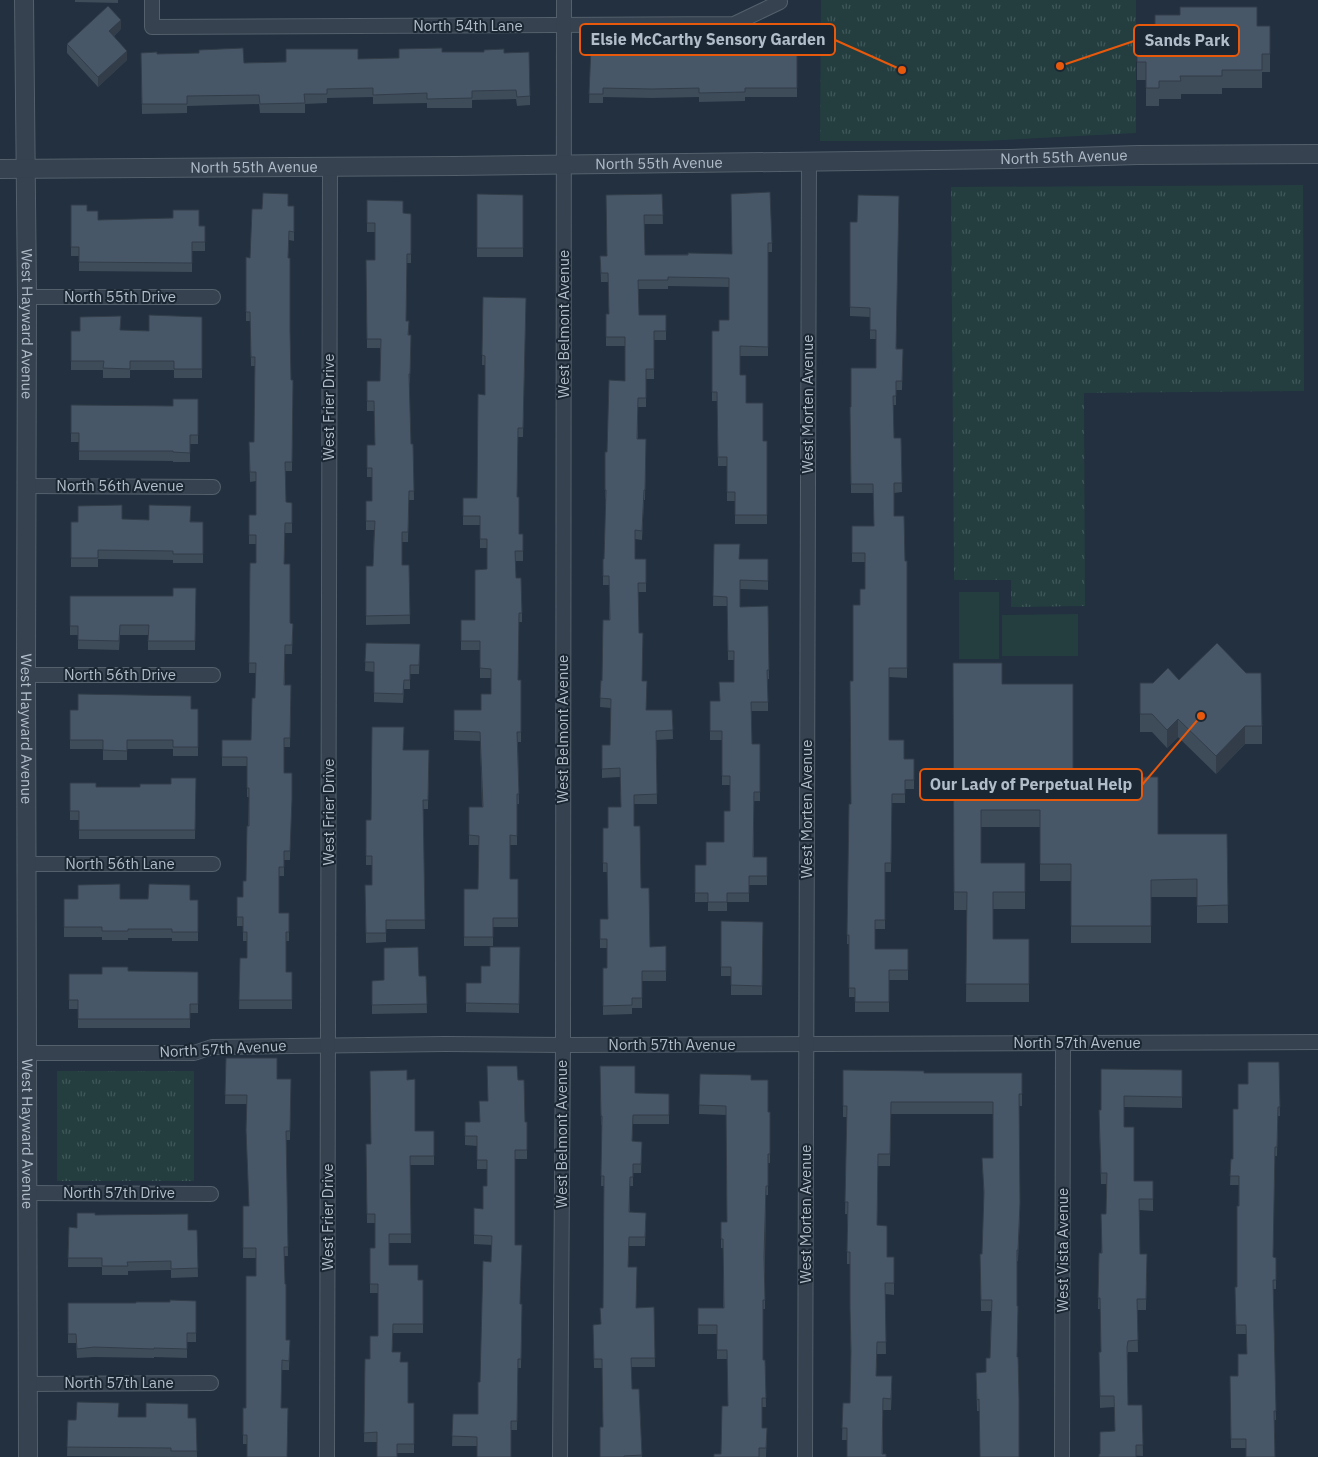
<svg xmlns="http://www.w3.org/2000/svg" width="1318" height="1457" font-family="'IBM Plex Sans',sans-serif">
<defs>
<pattern id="park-tufts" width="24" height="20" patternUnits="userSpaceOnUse" patternTransform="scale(1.25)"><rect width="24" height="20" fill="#243e40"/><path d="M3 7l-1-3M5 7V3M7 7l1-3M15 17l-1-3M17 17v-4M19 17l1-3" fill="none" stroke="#41585a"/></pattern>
</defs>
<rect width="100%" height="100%" fill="#22303f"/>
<g fill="#243e40">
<rect x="959" y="592" width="40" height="67"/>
<path d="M1078 614V656H1002V615Z"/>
</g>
<g fill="url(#park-tufts)">
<path d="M821 0H1136V133L984 141H820Z"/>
<path d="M1303 185 1304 391 1084 393 1085 606 1011 607V580H954L951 187Z"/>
<rect x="57" y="1071" width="137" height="110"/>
</g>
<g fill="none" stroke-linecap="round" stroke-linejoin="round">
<g stroke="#54606c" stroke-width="16">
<g id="minor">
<path d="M152 0V27L734 24 780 2"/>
<path d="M27 297H213"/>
<path d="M27 486 213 487"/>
<path d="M26 675H213"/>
<path d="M27 864H213"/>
<path d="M28 1053H194L212 1047 445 1044 563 1045 1318 1042"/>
<path d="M28 1193 211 1194"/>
<path d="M28 1384 211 1383"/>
<path d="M327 1457 330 167"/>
<path d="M560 1457 563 1045 564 0"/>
<path d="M805 1457 809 161"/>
<path d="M1062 1457 1063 1043"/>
</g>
</g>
<g stroke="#54606c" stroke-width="20">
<g id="tertiary">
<path id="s1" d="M24 0 27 297 26 675 28 1457"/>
<path id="s2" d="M0 169 455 166 1010 159 1138 155 1318 154"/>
</g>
</g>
<use href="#minor" stroke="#36424f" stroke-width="14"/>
<use href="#tertiary" stroke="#36424f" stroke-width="18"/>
</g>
<g fill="#3e4b59">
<path d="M75 0H118V3L75 2Z"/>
<path d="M1257 26H1270V72H1262V88H1222V94H1181V99H1159V106H1146V80H1137V36H1155Z"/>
<path d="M121 29 114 36 127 60 98 87 67 53V44Z"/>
<path d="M797 44V97H745V101L699 102V97L652 98 603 97V103H589L591 48 667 53 778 54Z"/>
<path d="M442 52 504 53 530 96V105L517 106 516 99 472 100V108H427V103L373 104V97L327 98V103L305 104V113H260L259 104 187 106V113L142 114 141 53 244 63 399 58Z"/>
<path d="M477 194 523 195V257H477Z"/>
<path d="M662 194 663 224H644L645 255 732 254 731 194 772 243V252H768V356H740V375L746 403 763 441H767V524H735V501H727V466H718L717 401H712V331H719L729 320V287L668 286V289H638L639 315H666V340H654V379H646V407H638V439H646L645 500H644L642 540 635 539V559H646V592H638L639 633 642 681 646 710H672L673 739 656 740 657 804H634V826L641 888 650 947 666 946V981H642V1008H632V1014L603 1015V968H607V948H600V919H608L607 872H603V828H608L621 807 620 777 602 778V745H610L611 708 600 707 601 680 602 681 609 620V585H603V569L604 559 606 499H605V452H607L625 381V346H606V314H609L608 282H601L600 256H607Z"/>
<path d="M367 200 403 213 411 214V263H407L406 321 409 335H411L410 383H409L411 444H413L414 500H409L408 542H402V565H409L410 624 366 625V566H373L374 530H366V521L372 501V477H367V445H375L374 411H367V381H380V348H367L366 260H375V232H367Z"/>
<path d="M71 205 87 211 98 220 205 226V251H192V272L79 271V256H71Z"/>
<path d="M288 206H294V241L289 240 288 258 291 380H293L292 471H285L286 502 292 503V533H285L284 564 290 623 293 624 292 654H285V685L291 695 290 747H284V773H292L290 860H284V876H279V913H289V941H286V972H292V1009H239L240 958H247V941H243V926H237V897H243L246 881 249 797H247V766H222V740H251L255 698 256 673H249L250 563H256V544H249V515H256V481L250 482 249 451 254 442 255 366H251L250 321H246V257L250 258 262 209Z"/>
<path d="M850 222 897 349H903L902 390H896V405H893L894 438H901L902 492 894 493V516L905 561H907V678L889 677V740L904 759H914V789H905V803H892L891 872H885V929H875V949H908V980H889V1012H855V997H849V944H847L849 804H851L853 681 860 605 865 589V562H852V526H874L873 493H851L850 407H851L876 368V339H870V317L850 316Z"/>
<path d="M483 297 526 298 523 437H518L517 497 519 534H523V561H515L516 578 522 613V622H519L518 680H521V742H518L519 804H517V845H510V879H518V927H493V946H464V889H478L479 845H469V807H482L480 741 454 740V710H481L491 694V678H480V650H461V620H475L487 569V548H480V525H463V498H477L485 395V365H482Z"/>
<path d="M202 317V378H174V370H130V378H103V370H71V331L121 330 149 331Z"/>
<path d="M198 399V444H190V462H173V461L79 460V442H71V405L173 406Z"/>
<path d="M122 519 203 522V563H173V560L98 559V567H71V522Z"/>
<path d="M714 544 739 559H768V590L740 589V607L768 606 769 679H768V711H751L752 744H760V801H754V857H767V885H749V902H727V911H708V902H695V865H706L724 842 730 811V785H722V740H710V701H720L734 682V660H728L727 606H713Z"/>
<path d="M196 588 195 650H148V635H120L119 650 78 649V635H70V596H173Z"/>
<path d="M366 643 420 644 419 674H410V689H404L403 703 374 702V672L365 671Z"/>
<path d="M953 663 1002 684 1073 777 1158 834H1227L1228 923H1197V897H1151V943H1071V881H1040V827H981V863H1025V909H993V939H1029V1002H966L967 910H954Z"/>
<path d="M1179 680 1262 726V744H1245L1216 774 1178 737 1167 748 1152 732H1140V683H1153Z"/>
<path d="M198 709V756H173V749H127V760H103V749H70V710Z"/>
<path d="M403 750H429L428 809H423L425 929H386V942L366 943 365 885H372V865H366V820H371Z"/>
<path d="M196 778 195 839H79V820H70V783L96 787H140L171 784Z"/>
<path d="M64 899H120L198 900V941H172V938H128V940H102V937H64Z"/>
<path d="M721 921 763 922 762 995H731V976H721Z"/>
<path d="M520 947 519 1013 466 1012V983H481L490 966Z"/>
<path d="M128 971 198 972V1013H190V1028H78V1009H69V974H102Z"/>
<path d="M419 976H426L427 1013 372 1014V981L384 980Z"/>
<path d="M226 1058 277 1079H291L290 1140H286L288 1256H284L286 1340H290L289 1370H282L247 1444H243V1408H246L256 1276V1258H243V1206H249L247 1104H225Z"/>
<path d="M1279 1062 1280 1116H1278L1277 1156H1275L1273 1257 1276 1258V1289H1273L1276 1420H1274L1246 1448H1231L1230 1376H1238L1247 1354 1246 1334H1236L1235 1287H1237L1239 1185H1230L1231 1159H1233L1238 1109 1248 1084Z"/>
<path d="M600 1066 635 1093 669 1094V1124H633L632 1142H642L641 1173H633V1186H630V1212L646 1213 645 1246H629L628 1267 636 1308 654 1307 655 1367H631L632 1389H639L642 1457H600L603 1427 602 1368H594L593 1325 601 1324 603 1308 604 1186H601L602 1125H601Z"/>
<path d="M1101 1069 1182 1070V1108L1124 1107V1127L1134 1181H1153V1211L1139 1210 1140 1254H1147L1146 1310H1137L1138 1352H1128L1127 1356 1128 1405H1142L1143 1456 1100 1454 1115 1431 1114 1407 1100 1408 1099 1352H1101L1100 1309H1098L1099 1253H1101L1106 1214V1184H1101L1099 1122 1101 1110Z"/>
<path d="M843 1070 924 1073H1022V1106H1019L1020 1214 1018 1261H1017L979 1411H977L976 1373 986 1372V1358H990L991 1311H981L980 1254H982L984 1199 982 1158H993V1114H891L890 1166H878L877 1225 887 1257H894V1295L885 1294 886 1354H877L876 1376 892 1388 891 1410H883V1454L886 1457 847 1440H842L843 1403H850L851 1357 850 1319V1264H847V1214H845L847 1117H843Z"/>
<path d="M700 1074 751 1080 768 1112H770V1163H768V1195H766L765 1260V1309H763V1360H765L766 1407H762V1428H767L766 1457H714L721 1454 728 1406 727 1359H717V1334H698V1308H723V1248H721V1222H727L726 1115 699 1114Z"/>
<path d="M407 1080 415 1131H434V1165H410L411 1243H389V1265L418 1280H423V1333H393L392 1352 401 1362 408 1403H414V1453H397L377 1442H364L365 1359H370L378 1336V1293H370V1248H375V1223H367L366 1144H371Z"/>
<path d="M518 1080 525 1122H527V1159H515V1245L520 1304H522L521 1368H518L517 1430H511L477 1446H452L453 1414H478L480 1382 491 1262 492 1245 474 1244V1208L483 1209 487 1186V1169H477V1146L465 1145V1122H480L488 1101Z"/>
<path d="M95 1215 188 1230H197L198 1277 171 1278V1270L128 1271V1275H102V1267H68L69 1227 77 1228Z"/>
<path d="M196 1301V1342H187V1358L154 1357V1358L94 1357 77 1358 76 1343H68V1303H136L170 1302Z"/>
<path d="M119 1417 196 1418 197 1457 67 1456 68 1420H76Z"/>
</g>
<g fill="#323d49">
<path d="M121 20V29L109 40V31Z"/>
<path d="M127 51V60L98 87V77Z"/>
<path d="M1178 719V737L1167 748V730Z"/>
<path d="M1245 726V744L1216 774V756Z"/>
</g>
<g fill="#485768" stroke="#323d49">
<path d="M108 6 121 20 109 31 127 51 98 77 67 44Z"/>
<path d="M1180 7H1257V26H1270V54H1262V70H1222V76H1180L1181 81H1159V88H1146V62H1137V36H1155V15H1180Z"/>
<path d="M778 44H797V88H745V92L699 93V88L652 89 603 88V94H589L591 48 651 49V45H667V53L699 52 698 47 744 46V53L778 54Z"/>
<path d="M243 48 244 63 286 62V49H358V59L399 58V49L442 48V52H484V50L504 49V53L529 52 530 96 517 97 516 90 472 91V98L427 99V93L373 95V88L327 89V94H304L305 103 260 104 259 95 187 96V104H142L141 53 157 52V54L199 53V50Z"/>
<path d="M770 192 772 243H768V347L740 346V375H746V403H763V441H767V515H735V492H727V457H718L717 392H712V331H719V320H729V278L668 277V280H638L639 315H666V331H654V369H646V398H638L637 439H646L645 490H644L642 531 635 530V559H646V583H638L639 633H643L642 681H647L646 710H672L673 730 656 731 657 794 634 795V826H640L641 888H649L650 947 666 946V971H642V998H632V1005L603 1006V968H607V939H600V919H608L607 863H603V828H608V807H621L620 768 602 769V745H610L611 699 600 698 601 680 602 681 603 620H610L609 576H603V559H604L606 490H605V452H607L609 380 625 381V337H606V314H609L608 273H601L600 256H607L606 195 662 194 663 215H644L645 255H688V253L732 254 731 194Z"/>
<path d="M263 193 288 194V206H294V232L289 231 288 258H290V331L291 380H293L292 462H285L286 502 292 503V523H285L284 564H290V623L293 624 292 645H285L284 685H291L290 738H284V773H292V799L290 851H284V867H279V913H289V932H286V972H292V1000H239L240 958H247V932H243V917H237V897H243V881H246L247 826H249V788H247V757H222V740H251L252 698H255L256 663H249L250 563H256V535H249V515H256V472H250L249 442H254L255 357H251L250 312H246V257L250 258 252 209H262Z"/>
<path d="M477 194 523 195V248H477Z"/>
<path d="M858 195 899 196 896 349H903L902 381H896V396H893L894 438H901L902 483H894V516H904L905 561H907V668H889V740H904V759H914V780H905V794H892L891 863H885V920H875V949H908V970H889V1002H855V988H849V935H847L849 804H851L850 681H853V605H860V589H865V553H852V526H874L873 484H851L850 407H851V368H876V330H870V308L850 307V222H857Z"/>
<path d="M367 200 403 201V213L411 214V254H407L406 321H409L408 335H411L410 374H409L411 444H413L414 491H409L408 532H402V565H409L410 615 366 616V566H373L375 521H366V501H372V468H367V445H375L374 401H367V381H380L381 339H367L366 260H375V223H367Z"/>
<path d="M71 205H87V211H98V220L173 218V210H199V226H205V242H192V263L79 262V247H71Z"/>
<path d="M483 297 526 298 523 428H518L517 497H519V534H523V551H515L516 578H521L522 613H519L518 680H521V732H517L519 794H517V836L510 835V879H518V918H493V937H464V889H478L479 836 469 835V807H483L480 732 454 731V710H481V694H491V669L480 668V641H461V620H475V570L487 569V539H480V516H463V498H477L478 394 485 395V356L482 355Z"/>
<path d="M149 315 202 317V369H174V361H130V369L103 368 104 361H71V331H80V317L121 316 120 330 149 331Z"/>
<path d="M173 399H198V435H190V453L173 452V451H79V433H71V405L173 406Z"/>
<path d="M122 505V519L149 520V505L191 506 190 522H203V554H173V551L98 550V558H71V522H78V506Z"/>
<path d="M714 544H740L739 559H768V581L740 580V607L768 606 769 670H767L768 702H751L752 744H760V792H754L753 857H767V876H749V893H727V902H708V893H695V865H706V842H724V811H730V776H722V731H710V701H720L719 682H734V651H728L727 597 713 596Z"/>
<path d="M173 588H196L195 641H148L149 625H120L119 641 78 640V626H70V596H173Z"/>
<path d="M366 643 420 644 419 665H410V680H404L403 694 374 693V662H365Z"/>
<path d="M1217 643 1246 673H1261L1262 726H1245L1216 756 1178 719 1167 730 1152 714H1140V683H1153L1168 668 1179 680Z"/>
<path d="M953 663H1002V684H1073V777H1158V834H1227L1228 905 1197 906V879L1151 880V926H1071V864H1040V810H981V863H1025V892H993V939H1029V984H966L967 892H954Z"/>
<path d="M78 694 191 696V709H198V747H173V740H127V751L103 750V740H70V710H78Z"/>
<path d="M372 727H404L403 750H429L428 800H423L425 920H386V933H366L365 885H372V856H366V820H371Z"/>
<path d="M171 778H196L195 830H79V811H70V783H96V787H140V784H171Z"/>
<path d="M120 884V899H148L149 884 190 885V900H198V932H172V929H128V931H102V927H64V899H78V885Z"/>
<path d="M721 921 763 922 762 986 731 985V967H721Z"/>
<path d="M418 947 419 976H426L427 1004 372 1005V981L384 980V948Z"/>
<path d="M490 947H520L519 1004 466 1003V983H481V966H490Z"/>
<path d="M102 967H128V971L198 972V1004H190V1019H78V1000H69V974H102Z"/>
<path d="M226 1058H277V1079H291L290 1131H286L288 1247H284L285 1284H286V1340H290L289 1361 282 1360 281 1408H288L287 1457H247V1435H243V1408H246V1276H256V1248H243V1206H249L246 1130 247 1095H225Z"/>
<path d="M1248 1062H1279L1280 1107H1278L1277 1147H1275L1273 1257 1276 1258V1280H1273L1276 1411H1274L1275 1457H1246V1439H1231L1230 1376H1238V1354H1247L1246 1325H1236L1235 1287H1237V1206H1239V1176H1230L1231 1159H1233V1109H1238V1084H1248Z"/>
<path d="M487 1066H517L518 1080H524L525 1122H527V1150H515V1245H522L520 1304H522L521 1359H518L517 1421H511V1457H477V1437L452 1436 453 1414H478V1382H480L483 1261 491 1262 492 1236 474 1235V1208L483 1209V1186H487V1160H477V1136H465V1122H480L479 1101H488Z"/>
<path d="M600 1066H635V1093L669 1094V1115H633L632 1141 642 1142 641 1164H633V1177H630L629 1212 646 1213 645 1237H629L628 1267H637L636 1308 654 1307 655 1358H631L632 1389H639L642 1455 624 1456V1457H600V1427H603L602 1359H594L593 1325 601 1324 600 1308H603L604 1176H601L602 1116H601Z"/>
<path d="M1101 1069 1182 1070V1097L1124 1096V1127H1134V1181H1153V1199H1139L1140 1254H1147L1146 1299H1137L1138 1340 1128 1341 1127 1347 1128 1405H1142L1143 1445H1136V1457H1099V1454H1100V1432L1115 1431 1114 1396H1100L1099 1352H1101L1100 1298H1098L1099 1253H1102L1101 1214H1106L1107 1173H1101L1099 1110H1101Z"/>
<path d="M407 1070V1080L415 1079V1131H434V1156H410L411 1234H389V1265H418V1280H423V1324H393L392 1352H401L400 1362H408V1403H414V1444H397V1457H377V1432L364 1433 365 1359H370V1336H378V1284H370V1248H375V1214H367L366 1144H371L370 1071Z"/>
<path d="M843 1070 924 1071V1073H1022V1094H1019L1020 1203 1018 1250H1017V1306H1018L1017 1357H1018L1019 1398V1457H980L979 1399 977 1400 976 1373 986 1372V1358H990L992 1300H981L980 1254H982L984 1192 982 1158H993V1102H891L890 1154H878L877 1225 887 1226V1257H894V1283H885L886 1342H877L876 1376H892L891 1399 883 1398 882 1454H886V1457H847V1428H842L843 1403H850L851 1351 850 1307V1252H847L848 1202H845L847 1106H843Z"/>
<path d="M700 1074 751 1075V1080H768V1112H770V1154H768V1186H766L764 1256 765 1300H763V1360H765L766 1398H762V1428H767L766 1448H759V1457H714V1454H721L722 1406H728L727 1350H717V1325H698V1308H724L723 1239H721V1222H727L726 1106 699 1105Z"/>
<path d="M77 1213H95V1215L188 1214V1230H197L198 1268 171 1269V1261L127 1262 128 1266H102V1258H68L69 1227 77 1228Z"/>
<path d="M170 1300 196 1301V1333H187V1349L154 1348V1349L94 1347 77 1349 76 1334H68V1303H136V1302H170Z"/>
<path d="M77 1402 119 1403 118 1417H146V1403L188 1404V1418H196L197 1451H171V1448L67 1447 68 1420H76Z"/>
</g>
<g text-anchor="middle" stroke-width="4" stroke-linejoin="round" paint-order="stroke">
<g font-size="15" fill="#b2bdca" stroke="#1b2733">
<text x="468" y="31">North 54th Lane</text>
<text dy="5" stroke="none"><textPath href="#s2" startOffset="1064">North 55th Avenue</textPath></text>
<text dy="5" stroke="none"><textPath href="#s2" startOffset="659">North 55th Avenue</textPath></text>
<text dy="5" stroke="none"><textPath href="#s2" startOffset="254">North 55th Avenue</textPath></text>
<text x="120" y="302">North 55th Drive</text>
<text dy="5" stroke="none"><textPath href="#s1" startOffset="324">West Hayward Avenue</textPath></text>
<text transform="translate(564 324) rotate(-90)" y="5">West Belmont Avenue</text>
<text transform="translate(808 404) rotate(-90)" y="5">West Morten Avenue</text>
<text transform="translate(329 407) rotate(-90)" y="5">West Frier Drive</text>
<text x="120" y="491">North 56th Avenue</text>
<text x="120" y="680">North 56th Drive</text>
<text dy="5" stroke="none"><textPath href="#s1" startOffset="729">West Hayward Avenue</textPath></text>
<text transform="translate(563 729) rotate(-90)" y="5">West Belmont Avenue</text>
<text transform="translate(807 809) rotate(-90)" y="5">West Morten Avenue</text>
<text transform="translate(329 812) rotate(-90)" y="5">West Frier Drive</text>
<text x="120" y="869">North 56th Lane</text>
<text x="1077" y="1048">North 57th Avenue</text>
<text x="672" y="1050">North 57th Avenue</text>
<text transform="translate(223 1049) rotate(-3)" y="5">North 57th Avenue</text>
<text dy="5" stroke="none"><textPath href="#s1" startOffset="1134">West Hayward Avenue</textPath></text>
<text transform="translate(562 1134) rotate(-90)" y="5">West Belmont Avenue</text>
<text x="119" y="1198">North 57th Drive</text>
<text transform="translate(806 1214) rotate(-90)" y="5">West Morten Avenue</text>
<text transform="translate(328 1217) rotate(-90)" y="5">West Frier Drive</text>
<text transform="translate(1063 1250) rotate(-90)" y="5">West Vista Avenue</text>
<text x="119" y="1388">North 57th Lane</text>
</g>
</g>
<path fill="none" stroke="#e8590c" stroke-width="2" d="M902 70L835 40M1060 66L1134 41M1201 716L1142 785"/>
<g fill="#e8590c" stroke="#1b2733" stroke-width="2">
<circle cx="902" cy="70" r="5"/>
<circle cx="1060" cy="66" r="5"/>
<circle cx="1201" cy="716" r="5"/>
</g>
<g fill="#1b2733" stroke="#e8590c" stroke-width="2">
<rect x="580" y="24" width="255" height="31" rx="5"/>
<rect x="1134" y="25" width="105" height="31" rx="5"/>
<rect x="920" y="769" width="222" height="31" rx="5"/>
</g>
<g font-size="16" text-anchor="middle" font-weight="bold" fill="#b2bdca">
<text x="708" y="45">Elsie McCarthy Sensory Garden</text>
<text x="1187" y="46">Sands Park</text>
<text x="1031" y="790">Our Lady of Perpetual Help</text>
</g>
</svg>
